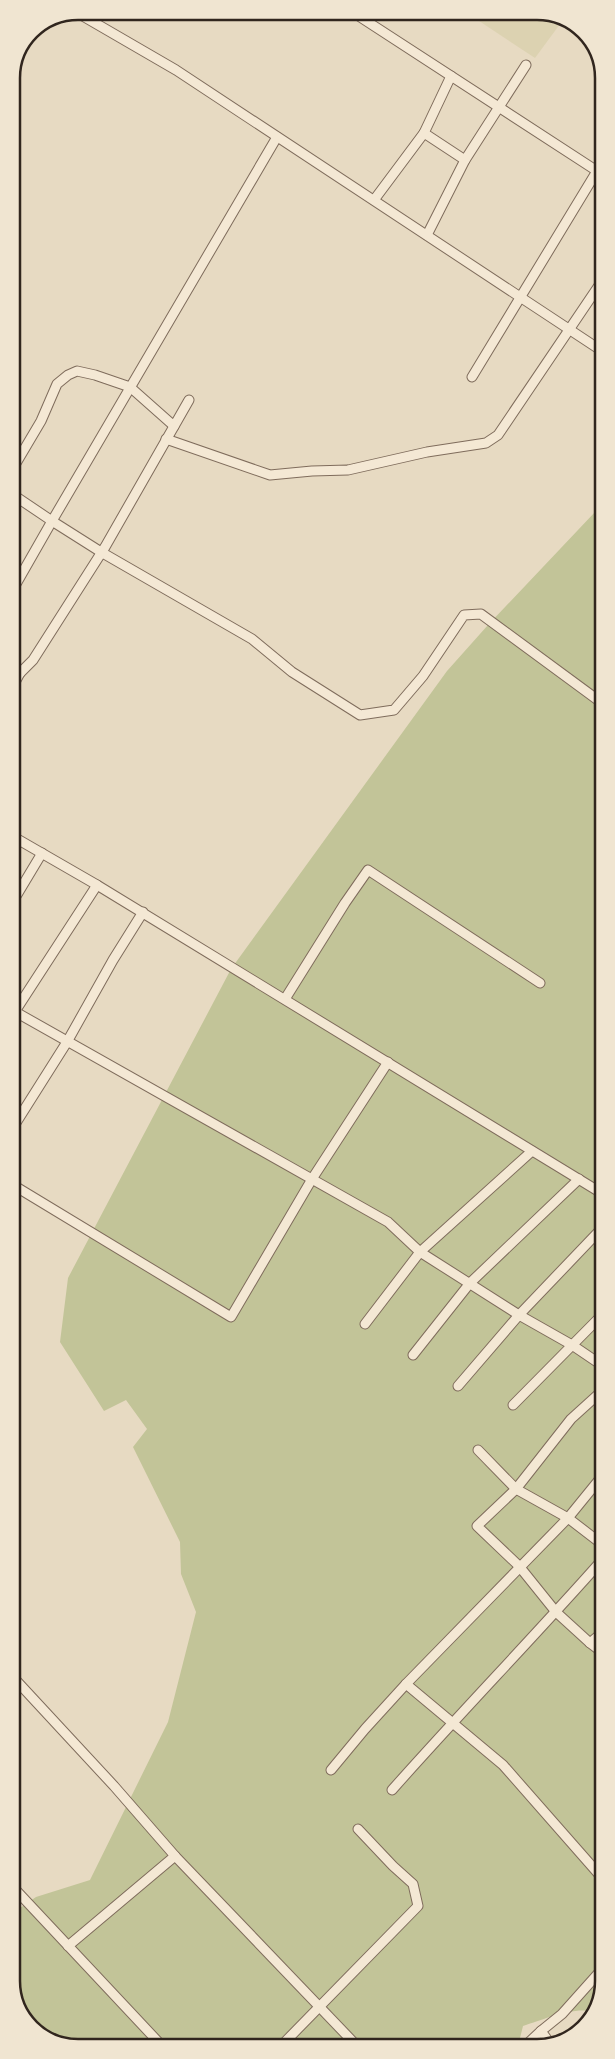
<svg xmlns="http://www.w3.org/2000/svg" width="615" height="2059" font-family="Georgia,serif">
<rect width="100%" height="100%" fill="#e7dac2"/>
<path fill="#dcd2b1" d="M464 11H542L563 20 535 58Z"/>
<path fill="#c2c498" d="M595 512 602 516 604 1982 593 2012C575 2006 542 2020 523 2026L518 2046 73 2048 34 2031 13 1998V1902L20 1908 36 1897 90 1880 168 1722 196 1612 181 1574 180 1542 133 1447 147 1429 126 1400 104 1411 60 1342 68 1278 231 969 447 671 488 625Z"/>
<g fill="none" stroke-linecap="round" stroke-linejoin="round">
<g stroke="#7f6c5c" stroke-width="11">
<g id="minor">
<path d="M351 11 597 171 602 164"/>
<path d="M76 12 176 70 602 351"/>
<path d="M451 76 424 133 465 160 526 65"/>
<path d="M277 137 52 521 101 552 252 639 292 672 360 715 394 710 423 676 464 615 481 614 602 703"/>
<path d="M374 200 424 133"/>
<path d="M427 235 465 160"/>
<path d="M472 377 597 171"/>
<path d="M166 439 270 475 312 471 348 470 427 452 486 443 498 435 602 281"/>
<path d="M12 470 41 421 57 384 68 375 77 371 95 375 130 387 174 426"/>
<path d="M12 494 52 521 12 591"/>
<path d="M12 668 20 673 33 660 105 547 189 400"/>
<path d="M12 688 20 673"/>
<path d="M12 836 97 885 603 1194"/>
<path d="M12 903 42 853"/>
<path d="M285 999 345 903 368 870 540 983"/>
<path d="M12 1010 388 1222 420 1252 519 1315 572 1345 603 1366"/>
<path d="M12 1016 97 885"/>
<path d="M12 1129 67 1042 113 960 143 912"/>
<path d="M13 1185 231 1317 312 1179 388 1062"/>
<path d="M365 1324 420 1252 532 1151"/>
<path d="M413 1355 470 1283 579 1179"/>
<path d="M458 1386 519 1315 603 1227"/>
<path d="M603 1390 571 1419 516 1489 477 1526 519 1566 556 1612 590 1643 603 1653"/>
<path d="M513 1405 603 1314"/>
<path d="M478 1450 516 1489 568 1518 603 1545"/>
<path d="M590 1643 603 1632"/>
<path d="M13 1677 114 1786 175 1856 68 1946"/>
<path d="M406 1684 503 1765 604 1880"/>
<path d="M331 1770 365 1729 406 1684 568 1518 603 1475"/>
<path d="M392 1790C461 1712 534 1637 603 1559"/>
<path d="M175 1856 357 2046"/>
<path d="M13 1887 163 2047"/>
<path d="M525 2046 541 2031"/>
<path d="M552 2046 541 2031 562 2014 604 1967"/>
<path d="M280 2047 418 1906 413 1884 393 1866 358 1829"/>
</g>
</g>
<use href="#minor" stroke="#f4e8d4" stroke-width="9"/>
</g>
<path d="M0 0H615V2059H0ZM78 20H537A58 58 0 0 1 595 78V1981A58 58 0 0 1 537 2039H78A58 58 0 0 1 20 1981V78A58 58 0 0 1 78 20Z" fill="#f0e5d1" fill-rule="evenodd"/>
<path fill="none" stroke="#31261e" stroke-width="2.5" d="M78 20H537A58 58 0 0 1 595 78V1981A58 58 0 0 1 537 2039H78A58 58 0 0 1 20 1981V78A58 58 0 0 1 78 20Z"/>
</svg>
